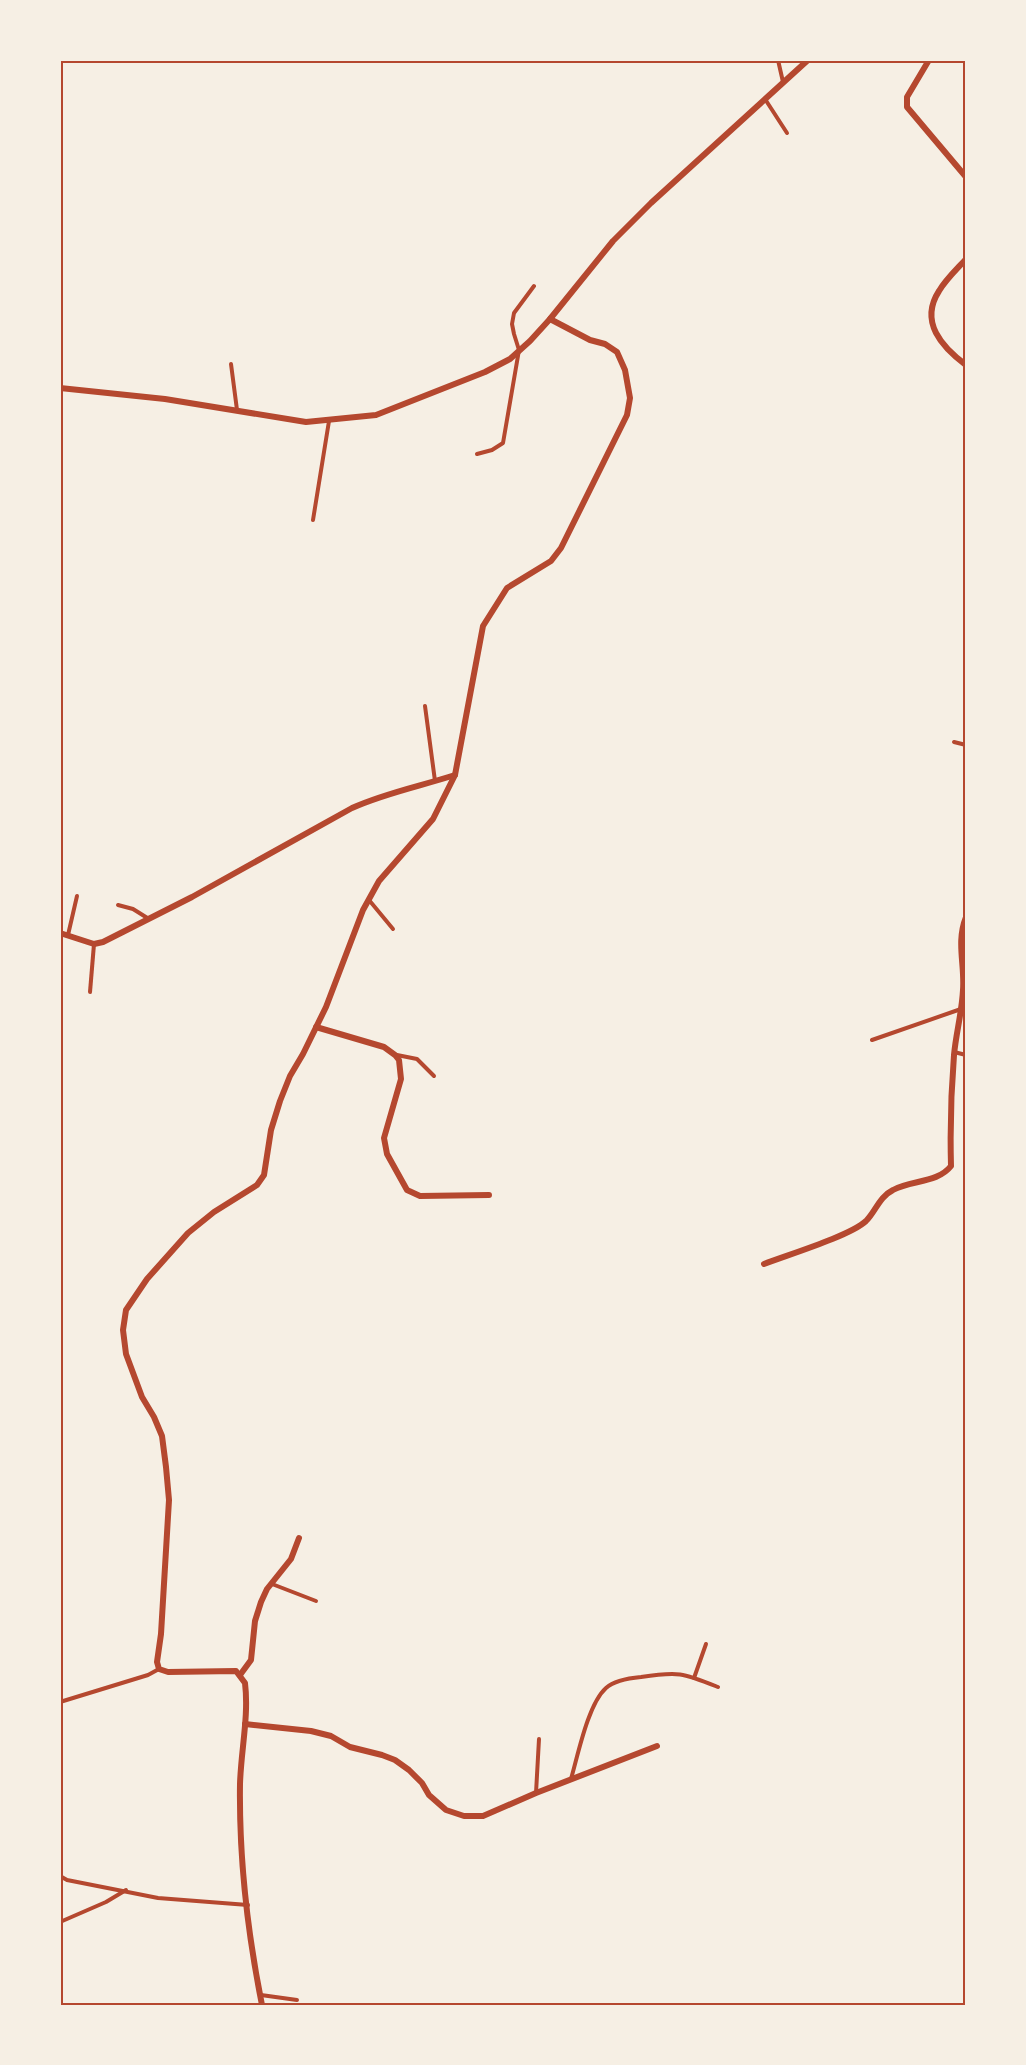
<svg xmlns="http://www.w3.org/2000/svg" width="1026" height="2065" font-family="'DM Sans',sans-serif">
<rect width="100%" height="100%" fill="#f6efe4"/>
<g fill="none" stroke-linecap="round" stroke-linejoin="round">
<g stroke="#b5482f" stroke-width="4">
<path d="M778 60 783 82"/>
<path d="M765 99 787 133"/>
<path d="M231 364 237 410"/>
<path d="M477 454 492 450 503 443 519 350 514 334 512 324 514 313 534 286"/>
<path d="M313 520 329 421"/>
<path d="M425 706 435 781"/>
<path d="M954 742 966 745"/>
<path d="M369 900 393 929"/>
<path d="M118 905 133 909 149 919"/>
<path d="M68 935 77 896"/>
<path d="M90 992 94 944"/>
<path d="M872 1040 961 1009"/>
<path d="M954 1052 966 1055"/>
<path d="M397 1055 417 1059 434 1076"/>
<path d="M272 1584 316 1601"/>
<path d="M694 1678 706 1644"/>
<path d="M60 1702 148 1675 159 1669"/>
<path d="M571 1779C578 1755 588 1704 606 1688 615 1680 630 1678 641 1677 679 1671 683 1673 718 1687"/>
<path d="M536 1793 539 1739"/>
<path d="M60 1876 67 1880 158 1898 248 1905"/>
<path d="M60 1922 106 1902 126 1890"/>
<path d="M261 1995 297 2000"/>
</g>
<g stroke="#b5482f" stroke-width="6">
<path d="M929 60 907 97V107L966 177"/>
<path d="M966 259C957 269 946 279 939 291 919 322 942 347 966 365"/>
<path d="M60 388 165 399 306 422 376 415 485 372 510 359 530 341 550 319 613 241 651 203 808 60"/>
<path d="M60 933 94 944 103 942 192 897 352 808C385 793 421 786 455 775"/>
<path d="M316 1027 384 1047 395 1055 399 1060 401 1079 384 1138 387 1154 407 1190 420 1196 489 1195"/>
<path d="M764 1264C787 1255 850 1236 866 1221 876 1211 879 1197 893 1190 911 1180 938 1183 951 1166 950 1129 951 1092 954 1055 956 1033 962 1012 963 990 965 965 956 942 966 917"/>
<path d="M240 1675 251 1660 255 1621 261 1602 267 1589 291 1559 299 1538"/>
<path d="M245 1724 311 1731 331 1736 350 1747 382 1755 395 1760 409 1770 422 1783 429 1795 446 1810 464 1816H483L536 1793 657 1746"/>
<path d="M262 2005C248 1935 239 1856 240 1784 241 1750 249 1716 245 1683L236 1671 168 1672 159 1669 157 1662 161 1634 169 1500 166 1467 162 1436 154 1417 142 1397 126 1354 123 1330 126 1310 147 1279 188 1233 214 1212 257 1185 264 1175 271 1130 280 1101 290 1076 303 1054 326 1007 363 910 379 881 433 819 455 775 483 626 507 588 551 561 561 548 627 415 630 398 625 370 617 352 605 344 590 340 550 319"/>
</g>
</g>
<rect width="1026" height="2065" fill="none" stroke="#f6efe4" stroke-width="123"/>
<rect x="62" y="62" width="902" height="1942" fill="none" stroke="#b5482f" stroke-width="2"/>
</svg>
